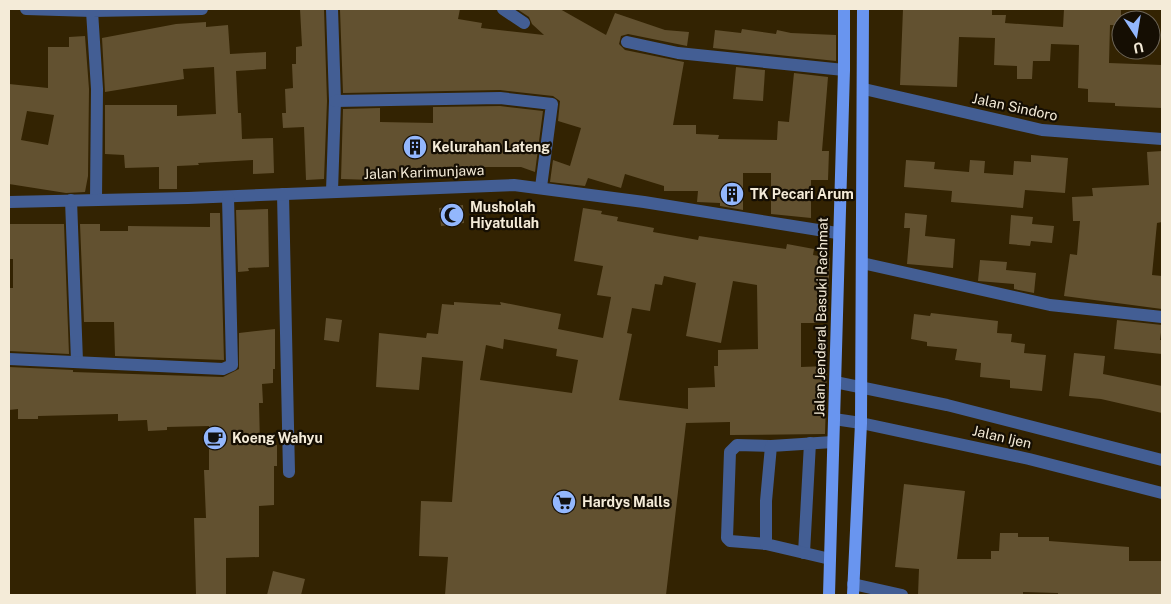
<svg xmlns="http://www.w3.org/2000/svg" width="1171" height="604" font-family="'Public Sans',sans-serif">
<rect width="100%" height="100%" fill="#332302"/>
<g fill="#625130" fill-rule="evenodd">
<path d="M300 9H324L327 101 324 179 306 180 304 127 283 128 282 113H286L285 89 293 88 292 64H296V47L302 46Z"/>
<path d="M460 9 458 19 482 23 481 28 544 35 532 24 529 17 517 9H560L606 35 615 13 665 30 689 32 687 46 628 34 621 36 619 44 625 50 684 62 673 125H696V134L719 135 718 139 777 140 778 121 789 122 794 73 828 77 822 151H829L828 180H811V218L771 214V173H743V210L720 206V203L697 202 698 191H664V186L625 174 621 188 588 178 585 186 550 182 553 160 570 166 581 128 558 121 560 101 553 96 500 90 343 93 340 10Z"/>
<path d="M903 9H992V15H1006L1005 23 1063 27 1064 9H1121V25H1110L1109 63 1162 65V108L1115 106V103L1088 102V89L1078 88 1079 45 1051 44 1050 61H1033L1032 79H1017V66L994 65 995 38 959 37 957 87 900 85Z"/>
<path d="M206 22V27L228 25 230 54 266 52V69L236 71 238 113H241L242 139 273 138 274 173 253 174V160L198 163 199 165 177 166V189H159V167L125 168 124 155 105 154V105H177V116L216 114 214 67 183 69 184 79 105 92 102 38 176 24Z"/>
<path d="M742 29 776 34 777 30 791 33 836 35V61L713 48 715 30 741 33Z"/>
<path d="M85 36 89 89 88 176 85 192 66 193 9 184V84L48 88V47H69V37ZM27 111 54 115 48 145 21 140Z"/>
<path d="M736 67 765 70 763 101 733 99Z"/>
<path d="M500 106 543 111 535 172 521 167H451V169H430L429 172H374V180L341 179 343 109 380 108V122L433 123V107Z"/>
<path d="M1162 151V222L1157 223 1152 275 1162 276V309L1064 296 1070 254 1077 255 1080 221H1073L1072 197 1093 196 1092 188 1149 185 1147 152Z"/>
<path d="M1031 155 1068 158 1065 193 1025 190 1023 208 951 202 952 191 904 187 906 160 935 162 934 169 969 172 970 160 985 161 984 173 1013 175 1014 161 1031 162Z"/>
<path d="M463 205 464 223 441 226 439 208Z"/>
<path d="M583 208 602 211 601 214 618 217 617 221 654 228 653 232 698 240 699 236 786 249 787 244 814 249 813 255 830 258 828 295H824L825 323H801V367L827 366 825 434 730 435V422L686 423 666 595H445L448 557 419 556 421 501 452 502 463 361 422 357 419 390 376 387 379 333 426 338 427 333 438 334 442 304 454 305V302L501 305 500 302 561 314 558 329 603 338 611 297 597 295 603 266 574 261ZM664 276 696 283 686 336 721 343 733 281 757 285 758 349 718 350V366H714L715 387 688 388V409L619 400 632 334 627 333 632 308 650 311 655 284 662 285ZM504 339 557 349 556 356 578 360 572 393 480 380 486 345 503 349Z"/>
<path d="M268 209 269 267 248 268 249 271 238 272 236 210Z"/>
<path d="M210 213H220L224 360 115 356 114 322H84L80 224H100V231H128V226L210 227Z"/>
<path d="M905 213 927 215 925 236 955 239 953 268 907 264 910 228H904Z"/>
<path d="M1011 215 1033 217 1032 224 1054 226 1052 243 1031 241 1030 246 1009 244Z"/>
<path d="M9 224H64L69 354 9 351V288H13V259H9Z"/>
<path d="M980 260 1007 262 1006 270 1036 273 1034 293 1014 289V284L978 281Z"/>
<path d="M931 313 998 321 997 333 1012 334 1011 342 1025 344 1024 353 1046 355 1042 391 1010 388V380L980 377 981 363 955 360 957 349 927 346V342L911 339 914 314 930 316Z"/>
<path d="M326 318 342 320 339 342 324 340Z"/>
<path d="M1117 320 1162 325 1160 340H1162V354L1114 349Z"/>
<path d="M275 329V369H273V383L262 384 263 403H259L260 445H277V466H274V505L259 506V557L226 558V595H196L194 518H206L204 470H209V426L167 427V430L148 431 147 420 118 421V414L38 416V419H18V409L9 410V367L73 370V372L223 377 239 369V333Z"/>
<path d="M1074 353 1105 356 1103 374 1162 386V413L1101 399 1069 396Z"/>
<path d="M904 484 965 491 957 559H991V551H999L1000 533H1018V537H1049V541L1129 547V561H1162V595H1058V593L1023 592V595H918L919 569 895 567Z"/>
<path d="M273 571 305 579 301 595H267Z"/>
</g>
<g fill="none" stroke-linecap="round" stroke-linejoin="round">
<g stroke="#435e94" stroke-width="12">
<path d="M26 9 92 11"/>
<path d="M332 9 335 101 332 191"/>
<path d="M503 9 524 23"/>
<path d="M627 42 678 53 844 70"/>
<path d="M864 89 1042 130 1162 139"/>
<path d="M335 101 500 98 552 104 541 187"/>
<path d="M283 194 289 472"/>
<path d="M71 200 77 361"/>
<path d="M96 200 97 89 92 11 202 9"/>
<path d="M9 202 188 198 514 185 644 202 837 233"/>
<path d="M862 263 1050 305 1162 317"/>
<path d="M9 359 223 369 232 365 228 197"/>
<path d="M835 382 947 405 1162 460"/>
<path d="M834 419 861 423 1029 459 1162 493"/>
<path d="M766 544 730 541 727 538 730 452 737 445 771 446"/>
<path d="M804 553 810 443"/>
<path d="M830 559 766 544V501L771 446 833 442"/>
<path d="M853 584 902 595"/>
</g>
<g stroke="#6995ef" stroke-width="12">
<path d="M829 595 844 70V9"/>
<path d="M853 595 861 423 863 9"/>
</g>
</g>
<defs>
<g id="building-disc" transform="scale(1.25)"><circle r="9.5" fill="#93b7fd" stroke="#150e03"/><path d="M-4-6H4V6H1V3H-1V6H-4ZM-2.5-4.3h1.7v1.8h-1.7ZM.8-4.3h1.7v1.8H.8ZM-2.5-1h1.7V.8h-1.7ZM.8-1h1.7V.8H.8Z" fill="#111"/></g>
<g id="mosque-disc" transform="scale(1.25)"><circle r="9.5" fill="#93b7fd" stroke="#150e03"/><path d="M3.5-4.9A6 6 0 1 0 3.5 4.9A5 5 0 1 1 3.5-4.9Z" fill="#111"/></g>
<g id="cafe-disc" transform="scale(1.25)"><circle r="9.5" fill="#93b7fd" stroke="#150e03"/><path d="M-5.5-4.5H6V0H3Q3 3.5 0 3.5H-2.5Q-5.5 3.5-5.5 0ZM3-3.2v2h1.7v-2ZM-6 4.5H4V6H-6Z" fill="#111"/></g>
<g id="supermarket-disc" transform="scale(1.25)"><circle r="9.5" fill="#93b7fd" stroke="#150e03"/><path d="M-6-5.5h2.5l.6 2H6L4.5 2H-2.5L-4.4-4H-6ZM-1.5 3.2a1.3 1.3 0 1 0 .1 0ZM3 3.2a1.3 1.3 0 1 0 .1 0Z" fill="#111"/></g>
</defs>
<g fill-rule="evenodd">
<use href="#building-disc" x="415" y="147"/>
<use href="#building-disc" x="732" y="194"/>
<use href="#mosque-disc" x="452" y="215"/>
<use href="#cafe-disc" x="215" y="438"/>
<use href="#supermarket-disc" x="564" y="502"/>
</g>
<g text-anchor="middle" stroke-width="4.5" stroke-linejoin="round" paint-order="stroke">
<g font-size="14" fill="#f4ebd8" stroke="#150e03">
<text transform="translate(1015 107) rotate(12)" y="5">Jalan Sindoro</text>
<text transform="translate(424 172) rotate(-2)" y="5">Jalan Karimunjawa</text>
<text transform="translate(821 317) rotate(-89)" y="5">Jalan Jenderal Basuki Rachmat</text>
<text transform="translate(1002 437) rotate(13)" y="5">Jalan Ijen</text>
</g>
<g font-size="14" font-weight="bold" fill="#f4ebd8" stroke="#150e03" text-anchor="start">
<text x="432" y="152">Kelurahan Lateng</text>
<text x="750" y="199">TK Pecari Arum</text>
<text x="470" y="212">Musholah<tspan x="470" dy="16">Hiyatullah</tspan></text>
<text x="232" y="443">Koeng Wahyu</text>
<text x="582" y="507">Hardys Malls</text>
</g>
</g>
<rect width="1171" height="604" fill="none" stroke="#f4ebd8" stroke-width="20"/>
<g transform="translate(1136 35) rotate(168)"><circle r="24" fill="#150e03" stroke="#6e6658"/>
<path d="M0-4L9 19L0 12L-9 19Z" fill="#93b7fd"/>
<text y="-8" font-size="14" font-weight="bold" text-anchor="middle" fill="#f4ebd8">U</text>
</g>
</svg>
